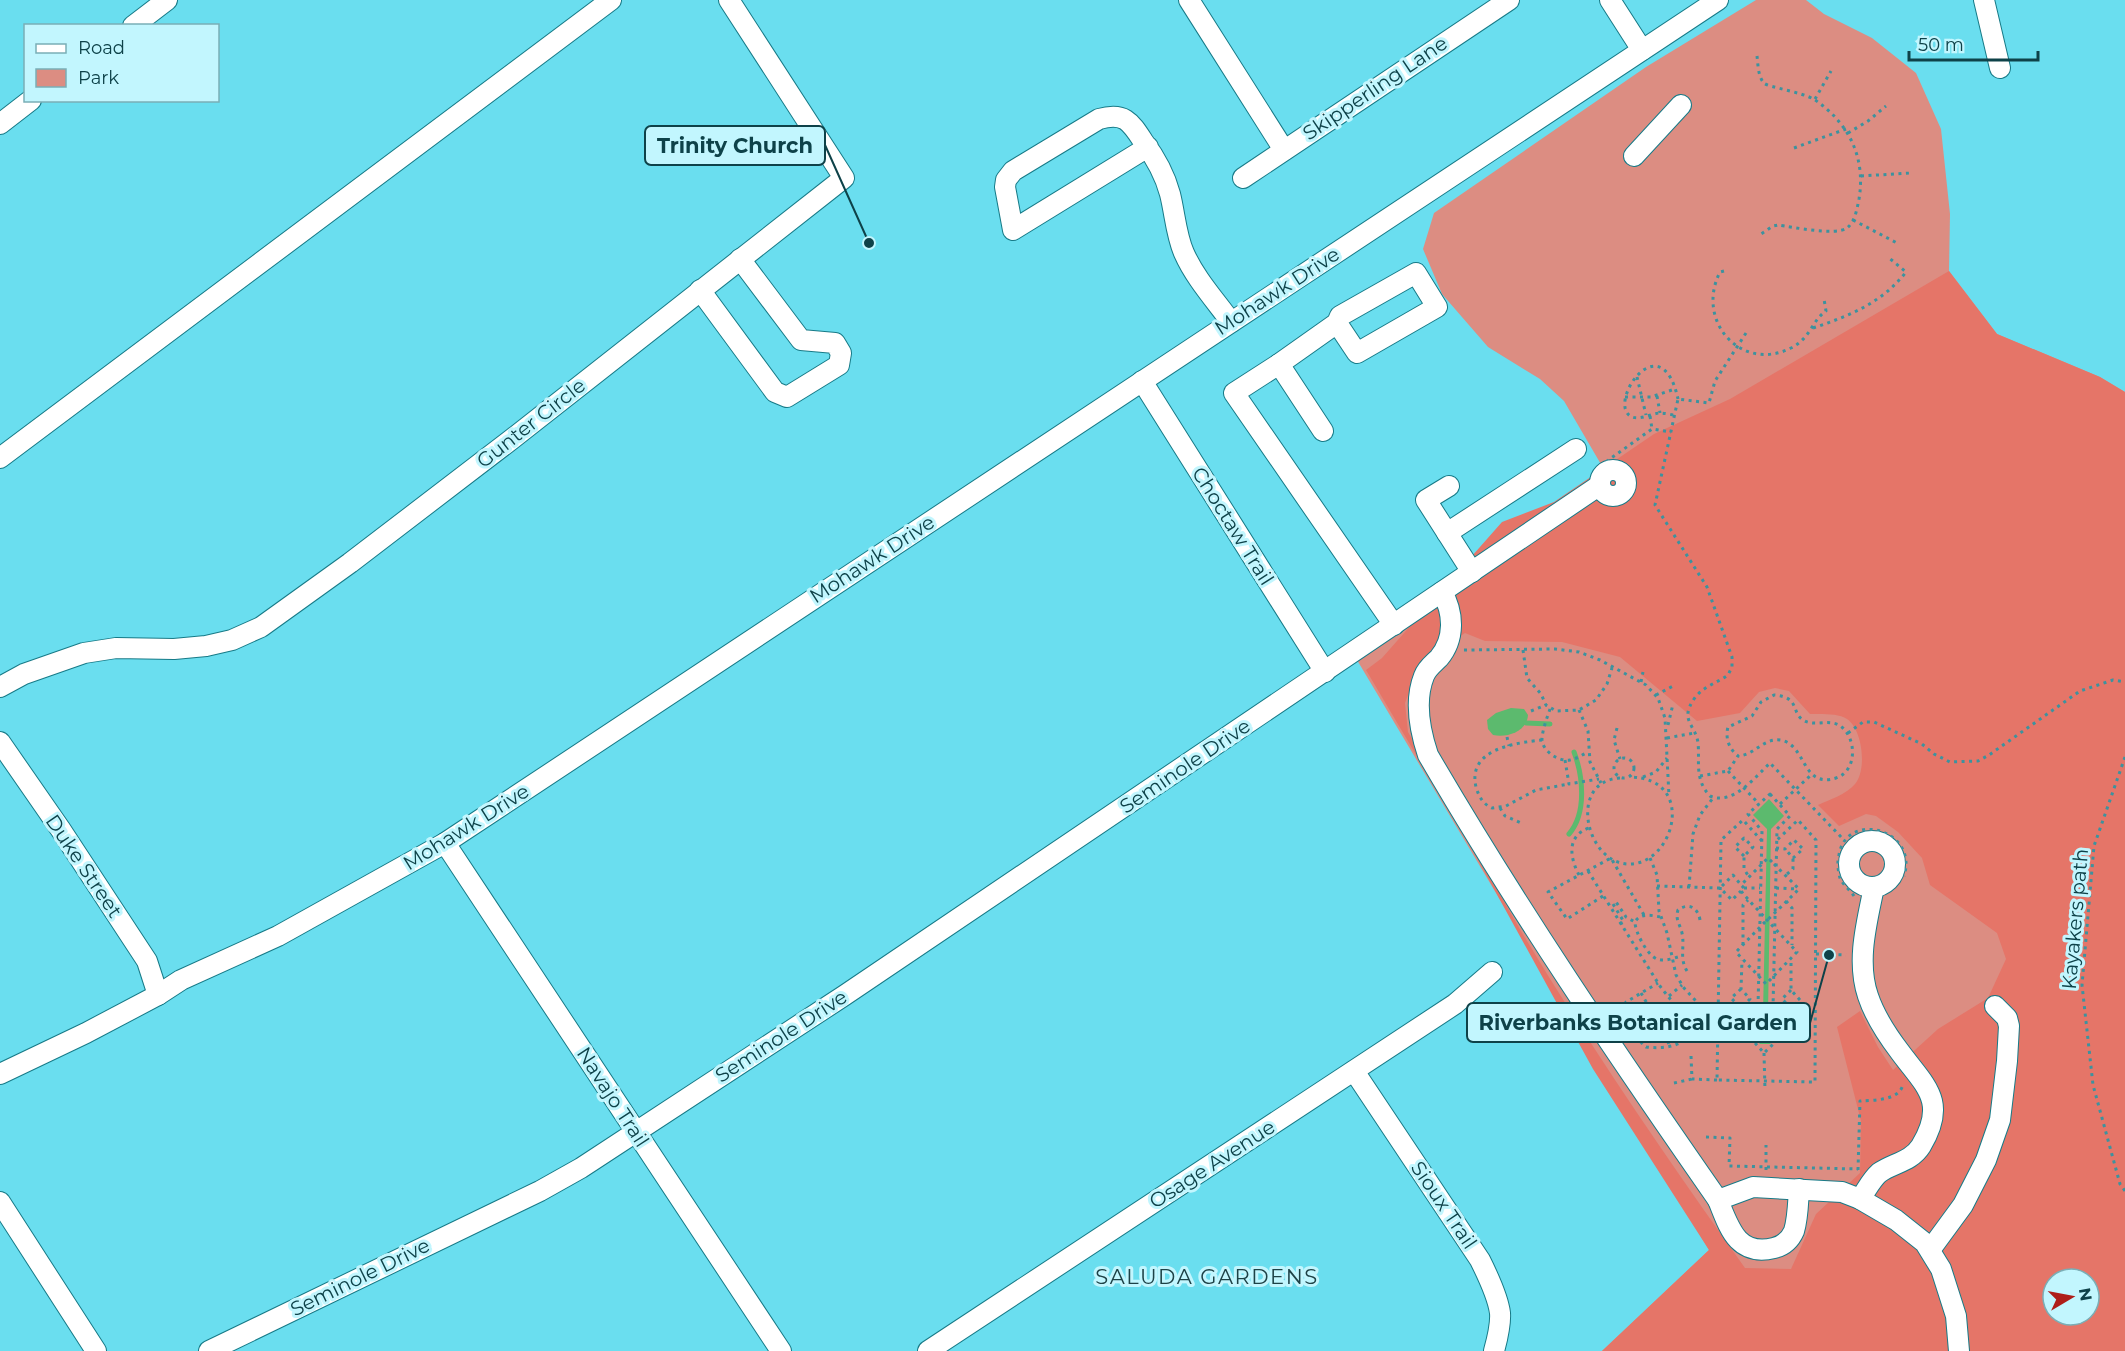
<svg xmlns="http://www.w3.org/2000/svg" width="2125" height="1351" font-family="Montserrat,sans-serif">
<rect width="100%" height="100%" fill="#6adeef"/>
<path fill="#dc8d82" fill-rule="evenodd" d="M1756 0H1806L1824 14 1872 38 1916 73 1941 129 1950 214 1949 271 1997 334 2100 377 2125 392V1351H1602L1709 1250 1357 660 1616 490 1564 401 1540 379 1488 347 1442 294 1423 249 1434 213 1646 67ZM2053 1279H2089V1315H2053Z"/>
<path fill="#e57568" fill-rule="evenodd" d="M1949 271 1997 334 2100 377 2125 392V1351H1602L1709 1250 1593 1069 1478 860 1366 670 1382 658 1502 522 1554 502 1654 434 1730 399ZM1465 633 1485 641 1562 642 1620 657 1697 721 1740 713 1759 692 1775 688 1789 691 1810 714C1821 714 1838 713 1847 719 1863 730 1867 770 1855 784 1847 794 1829 800 1818 805L1839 826 1866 814 1876 816 1898 832 1922 858 1930 885 1997 933 2006 959 1988 998 1938 1029 1893 1070 1878 1047 1860 1011 1837 1027 1861 1121 1860 1173 1816 1214 1791 1269 1745 1268C1666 1157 1588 1044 1518 926 1481 862 1445 796 1408 732L1405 703 1420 663ZM2053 1279H2089V1315H2053Z"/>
<g fill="#5cba6e">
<path d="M1511 708 1524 709 1528 715C1527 731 1508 738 1493 735L1488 729 1487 720 1496 713Z"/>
<path d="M1769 799 1784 816 1771 829 1768 1013 1778 1024V1035L1770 1044H1760L1751 1035V1024L1763 1013 1767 829 1753 815Z"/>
</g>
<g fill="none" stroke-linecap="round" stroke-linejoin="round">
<g stroke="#5cba6e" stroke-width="5">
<path d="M1526 723 1550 724"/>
<path d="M1569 834C1587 813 1583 776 1574 752"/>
</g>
<g stroke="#177a87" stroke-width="22">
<g id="minor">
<path d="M1189 0 1284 150"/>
<path d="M1610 0 1642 50"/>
<path d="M1984 0 2000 68"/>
<path d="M133 26 167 0"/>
<path d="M0 124 31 100"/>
<path d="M1148 147 1013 230 1005 187 1006 180 1013 171 1099 119C1124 112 1130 121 1143 141 1155 157 1165 175 1170 194 1175 214 1176 235 1184 253 1195 278 1215 300 1231 322"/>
<path d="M1634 156 1681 105"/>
<path d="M1243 178 1509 0"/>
<path d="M700 290 775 392 787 397 839 365 841 353 835 343 801 340 740 259"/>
<path d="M1279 364 1337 323 1357 353 1437 307 1416 273 1340 316 1337 323"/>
<path d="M1142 381 1325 672"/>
<path d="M1323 431 1279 364 1234 393 1394 625"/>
<path d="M0 458 611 0"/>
<circle cx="1613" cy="483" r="13"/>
<path d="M1449 486 1426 500 1472 572"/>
<path d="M1447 533 1576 449"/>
<path d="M1442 592C1454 613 1455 639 1439 658 1433 664 1427 668 1424 676 1414 701 1420 731 1428 755 1517 908 1617 1055 1718 1200L1753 1187 1842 1192 1860 1199 1896 1220 1925 1243 1941 1269 1956 1316 1959 1351"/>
<path d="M0 687 24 674 84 653 116 648 174 649 206 646 232 640 261 627 350 563 512 439 844 178 729 0"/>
<path d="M0 742 61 830 147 961 158 995"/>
<circle cx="1872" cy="864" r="23"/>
<path d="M445 843 781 1351"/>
<path d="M1354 1071 1480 1260C1487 1274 1498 1297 1500 1313 1501 1325 1497 1340 1494 1351"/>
<path d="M0 1074 86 1033 158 995 181 980 278 936 445 843 1718 0"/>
<path d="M1860 1199C1866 1191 1871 1180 1879 1173 1893 1163 1911 1162 1921 1146 1948 1101 1925 1086 1900 1052 1887 1035 1875 1017 1868 996 1856 961 1867 922 1874 887"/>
<path d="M1718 1200C1729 1227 1737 1257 1774 1248 1783 1246 1790 1240 1794 1231 1798 1218 1798 1203 1799 1189"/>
<path d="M0 1202 96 1351"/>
<path d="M1930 1250 1963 1205 1986 1160 2000 1120 2007 1061 2009 1026 2007 1018 1995 1006"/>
<path d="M209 1351 540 1191 581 1168 845 995 1600 485"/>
<path d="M928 1351 1455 1004 1492 972"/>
</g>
</g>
<g stroke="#3d929e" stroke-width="3" stroke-dasharray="3 4.5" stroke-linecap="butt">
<path d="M1757 56C1758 64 1758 77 1764 83 1767 87 1803 92 1815 100 1849 123 1866 158 1859 199 1857 209 1855 222 1847 228 1836 236 1792 227 1778 225L1773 226 1761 234"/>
<path d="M1815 99 1831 71"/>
<path d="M1848 133 1868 121 1886 106"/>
<path d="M1794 148 1846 129"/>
<path d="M1861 176 1911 173"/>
<path d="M1853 220 1897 243"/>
<path d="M1724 271 1720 272C1695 321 1741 373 1791 348 1811 338 1812 320 1826 311L1824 299"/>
<path d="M1813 328C1849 316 1882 303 1906 272L1888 257"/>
<path d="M1746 333 1715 381 1709 403 1678 399 1655 505 1707 587 1732 657V667L1728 675C1717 683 1702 687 1694 699 1679 721 1696 725 1698 743 1700 762 1694 779 1710 796 1733 806 1755 777 1770 763L1844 840"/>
<path d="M1637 377 1646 415"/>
<path d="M1657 396 1660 413"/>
<path d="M1625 397H1651L1675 389"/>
<path d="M1673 415C1669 414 1664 413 1659 413 1651 414 1640 420 1632 417 1605 405 1661 321 1678 399"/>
<path d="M1650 416 1652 429"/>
<path d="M1600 466 1652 429 1671 432"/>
<path d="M1464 650 1555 649 1579 652 1600 660 1646 685 1658 698 1665 718 1669 796"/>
<path d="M1523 650 1527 678 1541 694 1546 705 1556 711 1579 710 1596 700 1607 684 1612 668"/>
<path d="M1641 682 1643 672"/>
<path d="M1656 695 1675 685"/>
<path d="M1550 709C1547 718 1543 728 1542 738 1541 750 1558 762 1570 760 1576 759 1582 755 1588 752"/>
<path d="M1579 710 1588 731 1590 762 1601 783"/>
<path d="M1531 711 1546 705"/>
<path d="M1668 725 1673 704"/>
<path d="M1617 728 1614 740 1620 759"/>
<path d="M1848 733 1863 722H1874L1922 744 1934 754 1950 762 1978 761 1989 755 2080 691 2113 680 2125 682"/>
<path d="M1507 737 1509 746"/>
<path d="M1667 738 1694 733"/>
<path d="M1542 740C1515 743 1467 749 1476 787 1479 797 1483 804 1492 808L1506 806 1536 790 1569 784"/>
<path d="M2125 757 2094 846 2082 985 2093 1085 2120 1184 2125 1191"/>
<circle cx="1624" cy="768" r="10"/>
<path d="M1565 760 1569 784 1599 779"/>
<path d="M1728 771 1759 804"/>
<path d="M1700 776 1728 771 1738 756C1729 749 1725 738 1728 727L1752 716 1761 702 1774 695C1800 697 1791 712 1803 720 1814 727 1827 719 1839 725 1857 736 1858 771 1836 778 1801 789 1807 744 1780 740 1763 738 1755 755 1738 756"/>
<path d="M1643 777 1656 772 1667 758"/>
<path d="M1620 778C1567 781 1586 863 1628 864 1674 866 1698 778 1630 777"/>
<path d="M1770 794 1790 816 1777 829 1773 1008 1790 1028 1764 1053 1740 1026 1758 1008 1762 831 1748 814Z"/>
<path d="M1780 804 1811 775"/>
<path d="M1500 808 1505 816 1521 823"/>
<path d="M1762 841 1743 820 1721 840 1717 1080 1815 1082 1816 840 1798 820 1777 840"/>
<path d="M1776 848 1785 849 1794 840 1803 849 1793 858 1785 849"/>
<path d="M1744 856 1735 847 1744 838 1753 847 1744 856V869L1749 877"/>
<path d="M1650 858 1657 875 1659 911 1667 933 1676 975 1684 988 1718 1025"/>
<path d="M1772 862 1768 858 1741 885 1744 888 1741 891C1749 901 1759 911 1767 920L1797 952 1766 984 1736 952 1763 924C1775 913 1787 901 1799 889L1772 862"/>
<path d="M1588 871 1658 983C1666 996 1688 1017 1692 1031 1683 1047 1664 1049 1646 1047 1635 1038 1619 1016 1626 1002L1658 983"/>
<path d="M1787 874 1793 869V858"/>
<path d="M1579 875C1570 858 1566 836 1589 828"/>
<path d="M1657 886 1720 888 1732 900 1741 891"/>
<path d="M1722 886 1733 875 1741 885"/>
<path d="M1689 887 1693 834 1700 815 1713 798"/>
<path d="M1744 888H1760"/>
<path d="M1776 888 1797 889"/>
<path d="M1603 896 1567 919 1548 892 1611 858 1644 915"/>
<path d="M1854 896C1850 890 1843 885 1840 878 1838 871 1837 862 1839 855 1846 810 1919 829 1904 876"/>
<path d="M1786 901 1792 908V945"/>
<path d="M1660 917C1651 915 1640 913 1635 922 1635 932 1647 955 1657 959 1665 962 1674 958 1681 956"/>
<path d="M1620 924 1624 922 1613 904 1616 902 1626 917 1635 922"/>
<path d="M1743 945V905L1748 900"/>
<path d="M1816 954 1846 955"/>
<path d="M1687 971C1679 958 1685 947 1682 933 1680 924 1675 920 1678 910 1689 902 1698 908 1700 920"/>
<path d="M1741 989 1731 998 1741 1008 1750 999 1741 989 1742 960"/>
<path d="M1791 990 1782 999 1791 1008 1800 1000 1791 990V960"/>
<path d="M1641 993 1652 1012"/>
<path d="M1669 996 1682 985"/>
<circle cx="1657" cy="1020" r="9"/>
<path d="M1663 1013 1673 1004"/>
<path d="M1626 1020 1634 1017 1647 1018"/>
<path d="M1663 1027 1669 1045"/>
<path d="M1764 1053 1765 1090"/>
<path d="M1691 1056 1692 1079 1717 1080"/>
<path d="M1674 1083 1692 1079"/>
<path d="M1706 1137 1730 1138 1729 1166 1858 1169"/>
<path d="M1766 1170V1145"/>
<path d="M1858 1170 1860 1101C1874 1100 1898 1101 1903 1085"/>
</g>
<use href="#minor" stroke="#fff" stroke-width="20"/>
</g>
<g text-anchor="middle" stroke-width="6" stroke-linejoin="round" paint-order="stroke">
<g font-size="20" fill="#0e4249" stroke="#c2f6fe">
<text transform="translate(1375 88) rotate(-34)" y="7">Skipperling Lane</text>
<text transform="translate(1277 291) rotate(-33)" y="7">Mohawk Drive</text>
<text transform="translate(531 423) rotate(-38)" y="7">Gunter Circle</text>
<text transform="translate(1233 526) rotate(58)" y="7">Choctaw Trail</text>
<text transform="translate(872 559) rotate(-33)" y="7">Mohawk Drive</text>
<text transform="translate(1185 766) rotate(-34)" y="7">Seminole Drive</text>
<text transform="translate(466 827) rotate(-32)" y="7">Mohawk Drive</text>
<text transform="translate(84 866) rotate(56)" y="7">Duke Street</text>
<text transform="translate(2075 919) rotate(-85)" y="7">Kayakers path</text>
<text transform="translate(781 1036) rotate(-33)" y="7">Seminole Drive</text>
<text transform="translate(613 1097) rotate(57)" y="7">Navajo Trail</text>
<text transform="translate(1212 1164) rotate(-33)" y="7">Osage Avenue</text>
<text transform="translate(1444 1205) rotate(56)" y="7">Sioux Trail</text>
<text transform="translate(360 1277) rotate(-26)" y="7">Seminole Drive</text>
</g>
<g font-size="21" letter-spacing="1.5" fill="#1d4247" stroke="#c2f6fe">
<text x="1207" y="1284">SALUDA GARDENS</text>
</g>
</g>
<path fill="none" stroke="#0e4249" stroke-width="2" d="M869 243L825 145M1829 955L1810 1023"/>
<g fill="#0e4249" stroke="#c2f6fe" stroke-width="2">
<circle cx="869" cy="243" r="6"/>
<circle cx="1829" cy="955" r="6"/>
</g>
<g fill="#c2f6fe" stroke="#0e4249" stroke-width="2">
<rect x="645" y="126" width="180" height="39" rx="6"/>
<rect x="1467" y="1003" width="343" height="39" rx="6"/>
</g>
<g font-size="21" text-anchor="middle" font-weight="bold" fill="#0e4249">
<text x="735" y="153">Trinity Church</text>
<text x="1638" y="1030">Riverbanks Botanical Garden</text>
</g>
<rect x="24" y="24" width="195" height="78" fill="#c2f6fe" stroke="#7aaeb6" stroke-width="1.5"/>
<rect x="36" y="44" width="30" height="9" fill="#ffffff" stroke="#7aaeb6" stroke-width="1.5"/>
<text x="78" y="54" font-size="18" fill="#0e4249">Road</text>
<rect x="36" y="69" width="30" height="18" fill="#dc8d82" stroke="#7aaeb6" stroke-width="1.5"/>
<text x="78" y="84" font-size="18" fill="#0e4249">Park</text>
<g transform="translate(2071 1297) rotate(80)"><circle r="28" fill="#c2f6fe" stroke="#7aaeb6" stroke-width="1.5"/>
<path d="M0-4.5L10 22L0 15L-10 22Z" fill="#ae1e19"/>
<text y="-9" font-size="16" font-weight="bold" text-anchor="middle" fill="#0e4249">N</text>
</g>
<path d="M1909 51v9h129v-9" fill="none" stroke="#0e4249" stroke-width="3"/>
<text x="1918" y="51" font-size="18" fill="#0e4249" stroke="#c2f6fe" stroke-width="4.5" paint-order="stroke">50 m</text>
</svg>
